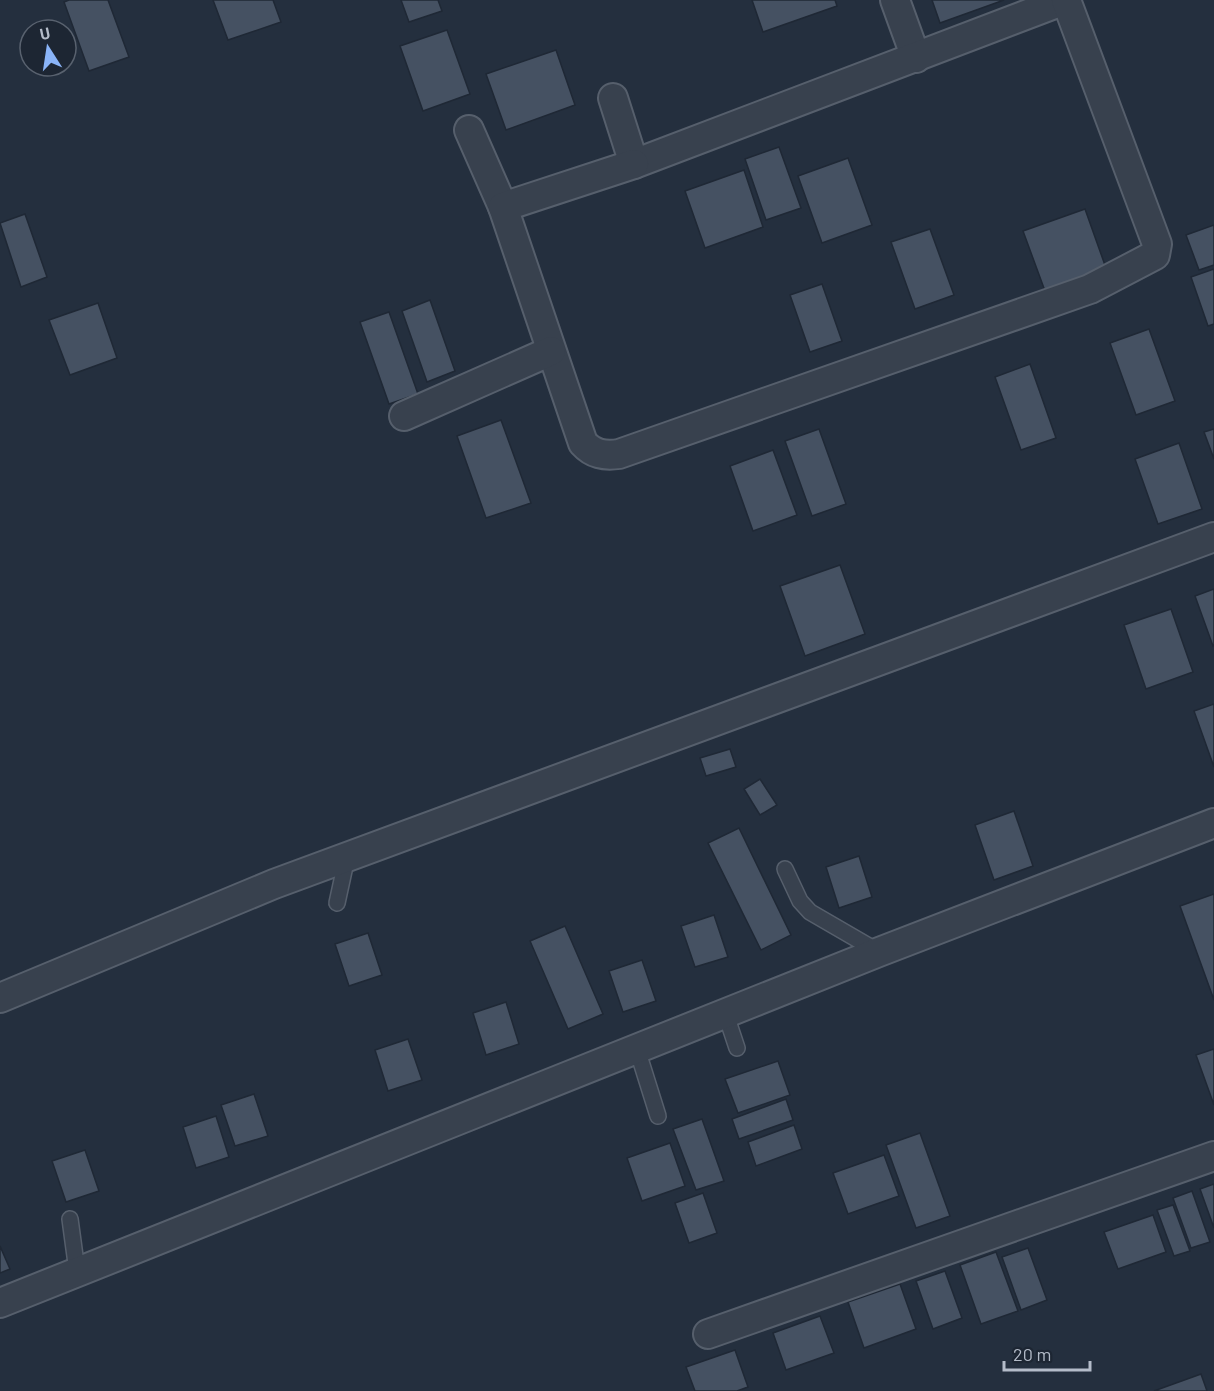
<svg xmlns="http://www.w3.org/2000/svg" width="1214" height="1391" font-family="Barlow,sans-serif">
<rect width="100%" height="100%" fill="#242f3e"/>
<g fill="#455162" stroke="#1f2835" stroke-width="1.5">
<path d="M69 0H108L129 57 89 71 64 2Z"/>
<path d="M213 0H273L281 22 228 40Z"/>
<path d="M401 0H438L442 11 409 22Z"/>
<path d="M752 0H835L837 6 763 32Z"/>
<path d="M932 0H1004L940 23Z"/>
<path d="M447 30 470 94 423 111 400 46Z"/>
<path d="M556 50 575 105 506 130 486 74Z"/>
<path d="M779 147 801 208 766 220 745 159Z"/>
<path d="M848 158 872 225 822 243 798 176Z"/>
<path d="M744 170 763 227 705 248 685 191Z"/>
<path d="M1085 209 1106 268 1045 291 1023 231Z"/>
<path d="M25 214 47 277 21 287 0 223Z"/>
<path d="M1214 225V265L1199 270 1186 235Z"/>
<path d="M930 229 954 295 915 309 891 242Z"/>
<path d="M1214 269V324L1208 326 1191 277Z"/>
<path d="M822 284 842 341 810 352 790 295Z"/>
<path d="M430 300 455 371 427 382 402 311Z"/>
<path d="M98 303 117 358 70 375 49 320Z"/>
<path d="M389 312 418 394 389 404 360 322Z"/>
<path d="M1149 329 1175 401 1136 415 1110 343Z"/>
<path d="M1030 364 1056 438 1021 450 995 377Z"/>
<path d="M501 420 531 503 486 518 457 436Z"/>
<path d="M819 429 846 504 812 516 785 441Z"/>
<path d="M1214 429V459L1204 432Z"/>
<path d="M1179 443 1202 509 1158 524 1135 459Z"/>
<path d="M773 450 797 515 753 531 730 466Z"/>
<path d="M840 565 865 634 805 656 780 586Z"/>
<path d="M1214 589V645L1213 646 1195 596Z"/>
<path d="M1171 609 1193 672 1146 689 1124 625Z"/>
<path d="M1214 704V767L1194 711Z"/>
<path d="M730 749 736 767 706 776 700 758Z"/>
<path d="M760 779 777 805 760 815 744 789Z"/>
<path d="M1014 811 1033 866 994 880 975 825Z"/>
<path d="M739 828 791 935 761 950 708 843Z"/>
<path d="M859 856 872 897 839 908 826 867Z"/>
<path d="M1214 894V1000L1180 906Z"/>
<path d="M714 915 728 957 695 967 681 926Z"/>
<path d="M565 926 603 1014 568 1029 530 941Z"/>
<path d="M368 933 382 975 349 986 335 944Z"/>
<path d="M642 960 656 1001 623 1012 609 971Z"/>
<path d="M506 1002 519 1044 486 1055 473 1013Z"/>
<path d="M408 1039 422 1080 388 1091 375 1050Z"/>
<path d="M1214 1049V1105L1196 1055Z"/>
<path d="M778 1061 790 1095 738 1113 725 1079Z"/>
<path d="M254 1094 268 1136 235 1146 221 1105Z"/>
<path d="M786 1099 793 1120 739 1139 732 1119Z"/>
<path d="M216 1116 229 1157 196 1168 183 1127Z"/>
<path d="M702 1119 724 1181 696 1190 673 1129Z"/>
<path d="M794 1125 802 1149 756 1166 748 1142Z"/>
<path d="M920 1133 950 1216 916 1228 886 1145Z"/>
<path d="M670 1143 685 1186 642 1201 627 1158Z"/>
<path d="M85 1150 99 1191 66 1202 52 1161Z"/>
<path d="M884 1155 899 1196 848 1214 833 1173Z"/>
<path d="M1214 1184V1228L1200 1189Z"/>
<path d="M1192 1191 1210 1242 1191 1248 1173 1198Z"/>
<path d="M703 1193 717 1233 689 1243 675 1203Z"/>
<path d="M1173 1205 1190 1251 1174 1256 1157 1210Z"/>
<path d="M1153 1215 1166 1252 1118 1269 1104 1232Z"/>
<path d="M0 1246 10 1269 0 1273Z"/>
<path d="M1028 1248 1047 1300 1021 1310 1002 1257Z"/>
<path d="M996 1252 1018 1311 981 1324 960 1265Z"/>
<path d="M945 1271 962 1318 933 1329 916 1281Z"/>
<path d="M900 1284 916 1329 864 1348 848 1302Z"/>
<path d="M820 1316 834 1353 786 1370 773 1333Z"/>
<path d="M735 1350 748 1387 737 1391H695L686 1367Z"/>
<path d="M1201 1374 1207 1391H1154Z"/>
</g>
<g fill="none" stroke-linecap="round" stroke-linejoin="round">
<g stroke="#565f6c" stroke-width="18">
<g id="service">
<path d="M785 869 800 901 810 912 879 952"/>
<path d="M337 903 347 857"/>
<path d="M726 1015 737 1048"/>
<path d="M637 1049 658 1116"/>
<path d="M70 1219 77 1271"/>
</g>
</g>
<g stroke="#565f6c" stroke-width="32">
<g id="minor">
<path d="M895 0 916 58"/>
<path d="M613 98 634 164 1065 0"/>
<path d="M469 130 503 207"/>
<path d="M634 164 503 207 583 443C593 454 604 456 619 454L1090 289 1155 255 1157 244 1066 0"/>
<path d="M404 416 551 351"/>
<path d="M0 998 274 884 1214 537"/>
<path d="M0 1303 879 952 1214 823"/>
<path d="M708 1334 1214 1156"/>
</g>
</g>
<use href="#service" stroke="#38414e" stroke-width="15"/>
<use href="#minor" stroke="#38414e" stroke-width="28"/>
</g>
<g transform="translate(48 48) rotate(348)"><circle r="28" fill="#1d2633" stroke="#59626f" stroke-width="1.5"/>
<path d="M0-4.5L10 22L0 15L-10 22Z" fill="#8ab4f8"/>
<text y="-9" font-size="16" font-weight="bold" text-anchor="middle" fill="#b4bcc9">U</text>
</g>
<path d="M1004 1361v9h86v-9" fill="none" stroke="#b4bcc9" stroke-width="3"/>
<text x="1013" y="1361" font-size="18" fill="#b4bcc9" stroke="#1d2633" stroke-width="4.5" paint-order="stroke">20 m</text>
</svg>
